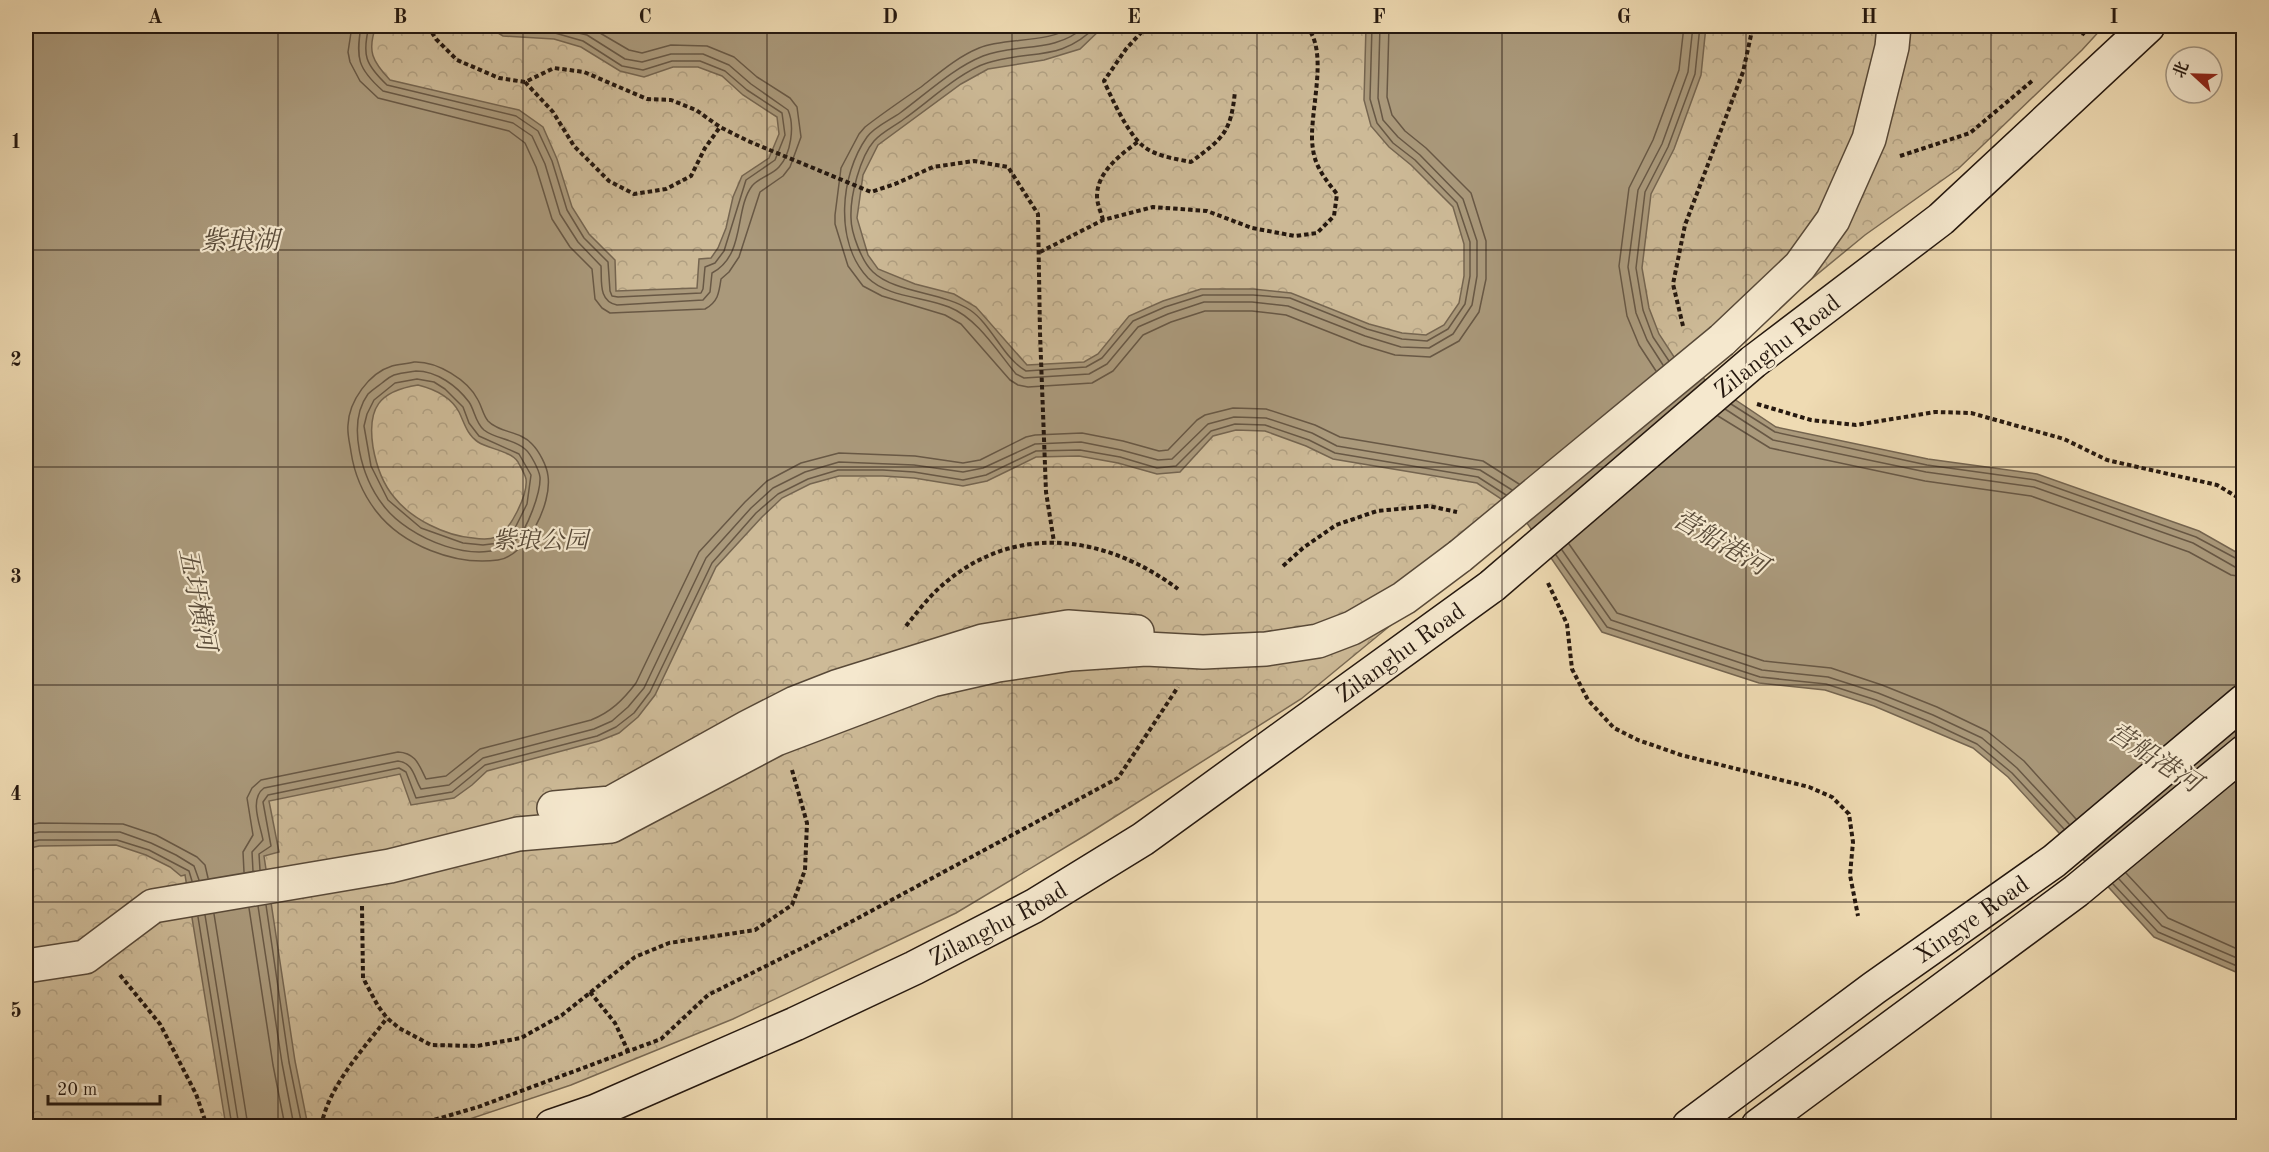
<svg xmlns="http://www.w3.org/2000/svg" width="2269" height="1152" font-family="'Old Standard TT','Noto Serif SC',serif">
<defs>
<pattern id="forest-crowns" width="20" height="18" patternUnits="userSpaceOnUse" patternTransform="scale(1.5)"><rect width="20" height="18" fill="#cdba97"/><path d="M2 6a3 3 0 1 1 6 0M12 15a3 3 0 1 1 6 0" fill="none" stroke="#b09f81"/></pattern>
</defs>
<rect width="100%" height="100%" fill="#efdbb3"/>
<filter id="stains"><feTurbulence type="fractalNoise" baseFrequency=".00333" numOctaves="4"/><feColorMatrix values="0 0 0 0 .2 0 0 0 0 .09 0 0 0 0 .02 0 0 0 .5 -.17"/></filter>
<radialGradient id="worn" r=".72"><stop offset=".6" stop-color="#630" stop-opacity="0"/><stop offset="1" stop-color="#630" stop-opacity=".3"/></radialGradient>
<path fill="url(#forest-crowns)" stroke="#796953" stroke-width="1.5" d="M26 26H2104L2082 50 1958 169 1865 235 1301 699 1086 835 956 913 733 1019 571 1085 449 1126H26Z"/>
<path fill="#aa997b" stroke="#756550" stroke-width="1.5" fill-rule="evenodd" d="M26 26H376C367 51 372 61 390 80L519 110 543 127 557 159 572 207 589 234 615 260 616 291 697 288 699 259 711 258 718 248 726 228 733 197 742 176 769 158 779 134 777 117 743 95 722 76 698 67H673L644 77 620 71 581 47 554 39 503 36 486 26H1104L1080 49 1044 60 988 69 961 84 878 145 863 175 857 218 868 255 878 269 915 284 954 294 976 307 1027 365 1084 362 1098 354 1129 316 1163 301 1201 289H1253L1291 293 1369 324 1402 333 1426 335 1444 325 1459 303 1464 276V244L1453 207 1411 165 1389 147 1371 126 1364 100 1366 26H1706L1701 75 1674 149 1651 194 1642 268 1649 308 1659 334 1676 360 1776 427 1928 459 2037 474 2199 531 2243 556V975L2154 937 2008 777 1973 748 1874 706 1825 690 1759 683 1602 632 1518 510 1477 483 1333 459 1306 446 1265 431 1236 430 1213 436 1180 472 1157 474 1118 463 1079 456 1036 457 987 481 963 486 914 478 883 476H839L810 484 782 498 761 518 716 567 655 695 638 717 619 733 599 741 487 771 472 785 454 798 411 805 400 774 269 801 279 852 264 856 295 1061 308 1126H226L185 875 181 876 170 867 146 855 116 845 39 846 26 849ZM418 385C434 389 451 397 459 412 464 422 467 435 478 442 489 449 511 451 518 462 520 466 525 474 526 479 528 494 510 532 496 537 489 540 480 539 473 538 446 536 411 519 394 497 383 484 376 464 373 447 367 408 379 391 418 385Z"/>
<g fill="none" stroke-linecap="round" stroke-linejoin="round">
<g stroke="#685845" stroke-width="1.5">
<path d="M352 26 348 52 350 62 360 81 378 98 509 131 525 143 536 167 552 219 570 247 592 269 595 299 602 308 610 313 705 309C718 302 719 293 721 279L729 272 739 257 760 192 783 176 790 167 801 137 797 107 790 98 757 77 734 57 707 46 671 45 642 53 629 50 588 26"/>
<path d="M361 26C356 58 357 68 383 91L513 123 532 136 545 164 560 214 578 242 601 266C602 281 598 301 617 305L703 300 710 292 712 273C746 255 734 210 752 186 758 178 772 175 779 167 791 154 795 126 788 110L751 84 729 65 703 54H671L642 62 625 59 587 35 548 26"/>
<path d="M369 26C362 55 365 64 387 85L516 116 538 131 552 161 567 210 584 238 608 262 610 291 612 296 618 297 701 293 703 289 705 267 715 263 724 251 746 180 775 160 785 135 782 113 747 90 725 71 700 61H672L643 70 622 66 583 41 555 33 505 30 497 26"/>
<path d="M1072 26C1050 44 1005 37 979 48 957 57 939 73 921 87 902 100 883 113 865 127L859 134 841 168 835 215V224L848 266 863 286 882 296 945 315 961 324 1010 380 1018 385 1028 387 1092 383 1113 371 1143 335 1171 322 1205 311H1252L1286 315 1362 345 1395 355 1430 357 1459 341 1479 312 1486 279V241L1471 193 1426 148 1405 131 1392 115 1387 97 1389 26"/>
<path d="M1086 26C1052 55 1019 42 983 56 953 68 926 94 900 113 890 120 874 127 867 137 840 175 834 242 868 278 887 297 925 297 949 307 977 318 997 351 1016 374L1024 378 1089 374 1107 364 1138 327 1168 314 1204 302H1252L1288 306 1365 336 1401 347 1429 348 1453 334 1472 305 1477 276V241L1463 199 1420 155 1398 137 1383 120 1378 98 1380 26"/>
<path d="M1096 26C1061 63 1029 49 987 63 961 71 927 103 904 119 895 126 882 132 874 141 860 157 850 196 851 218 851 233 862 262 873 272 895 293 943 292 970 310 991 324 1004 359 1026 371L1086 367 1102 358 1133 321 1165 307 1203 295H1253L1290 298 1367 329 1402 339 1427 341 1448 329 1465 304 1470 276V242L1457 203 1415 160 1393 143 1377 123 1370 99 1372 26"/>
<path d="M1669 361 1653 337 1643 310 1636 268 1645 192 1668 147 1695 74 1700 26"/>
<path d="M414 362C437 361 468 380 478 400 482 407 483 415 488 421 499 433 521 431 532 444 539 451 547 466 548 476 552 503 527 556 498 560 455 566 402 545 376 511 363 494 354 472 351 452 350 444 347 434 348 425 349 401 369 373 392 366 399 364 407 364 414 362Z"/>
<path d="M1663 365 1647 340 1636 313 1628 267 1638 190 1662 144 1688 72 1693 26"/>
<path d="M416 371C437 371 457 386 469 402 475 411 475 422 484 430 495 439 514 439 525 449 531 454 539 470 540 477 541 492 527 530 516 540 481 570 407 538 383 505 362 478 346 424 368 394 372 390 378 386 382 383 386 380 389 377 394 375 400 373 409 372 416 371Z"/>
<path d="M1656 371 1639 345 1627 316 1619 266 1629 188 1653 140 1679 70 1684 26"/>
<path d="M417 379 434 382 445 389 463 407 469 423 479 436 519 454 531 475 527 504 513 532 499 543 483 545 463 543 421 528 388 500 371 466 364 426 367 414 374 400 395 383Z"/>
<path d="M1731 404 1775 432 1927 465 2035 480 2196 537 2239 560 2244 561"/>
<path d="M1725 409 1773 440 1926 472 2034 487 2193 543 2235 567 2244 568"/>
<path d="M1718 416 1770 448 1925 481 2031 496 2189 552 2231 575 2244 577"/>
<path d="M1569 544 1617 613 1764 661 1831 668 1882 685 1937 707 1987 731 2024 761 2076 819"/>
<path d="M1562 550 1611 620 1762 670 1828 677 1878 693 1933 715 1982 738 2017 768 2069 824"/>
<path d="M1556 555 1607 627 1760 677 1826 684 1876 700 1930 722 1977 744 2012 773 2064 829"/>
<path d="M26 826 39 823 123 824 156 835 197 857 205 865 208 878"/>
<path d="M26 835 39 832H120L151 843 176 855 194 866 199 880"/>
<path d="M26 843 39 840H117L149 850 189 871 192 881"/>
<path d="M260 870 259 854 271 846 263 802 268 795 399 768 406 772 416 798 452 792 485 765 597 736 616 727 634 713 650 692 712 563 756 513 778 494 808 479 838 470H883L914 472 963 480 986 475 1036 451 1080 450 1120 457 1157 468 1176 466 1211 431 1235 424 1265 425 1309 440 1335 453 1478 477 1506 495"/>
<path d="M253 871 252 852 263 840C260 824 249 799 264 788L398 761C414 763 414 778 421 789L449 785 483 758 594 729 612 721 628 707 644 688 706 558 751 508 773 488 805 472 839 462 914 465 963 472 983 468 1035 444 1081 442 1121 450 1158 460 1172 459 1208 424 1234 417 1266 418 1312 433 1337 446 1480 470 1512 490"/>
<path d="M244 872 243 852 253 835 247 798 252 788 261 780 398 752C416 753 419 765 426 779L446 776 480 749 591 720C611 712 623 700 636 683L699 552 745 502 767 481 801 463 839 453 915 456 963 463 980 460 1026 437 1035 435 1082 433 1123 441 1159 451 1168 450 1197 420 1205 415 1233 408 1266 409 1315 425 1340 437 1483 461 1519 484"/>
<path d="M2126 873 2168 918 2244 952"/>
<path d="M2119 879 2162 926 2244 961"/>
<path d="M2113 884 2158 932 2244 969"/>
<path d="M266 905 289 1062 302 1126"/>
<path d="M258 906 282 1063 294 1126"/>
<path d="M249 908 273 1065 285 1126"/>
<path d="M214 914 248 1126"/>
<path d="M205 915 239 1126"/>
<path d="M198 917 232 1126"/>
</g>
<g stroke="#584938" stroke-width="36">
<g id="street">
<path d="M1722 340 1800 266 1833 220 1869 139 1892 47 1894 26"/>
<path d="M554 808 611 803 748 727 795 703 836 687 983 641 1068 627 1137 632"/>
<path d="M26 966 85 957 153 906 390 866 518 834 611 826 776 739 932 680 998 665 1071 654 1146 649 1203 652 1266 649 1318 641 1352 628 1404 598 1460 556"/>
</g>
</g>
<g stroke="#25180f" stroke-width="36">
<g id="secondary">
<path d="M1753 362 1941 219 2148 26"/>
<path id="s1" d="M552 1126 596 1111 795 1024 914 968 1034 906 1143 839 1492 586"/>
<path id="s2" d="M1689 1126 1874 988 2054 861 2244 701"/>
<path d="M1758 1126 2076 891 2244 752"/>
</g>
</g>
<g stroke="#25180f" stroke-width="4" stroke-dasharray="4.5 3" stroke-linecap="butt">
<path d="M428 26 436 39 457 60 499 78 525 82 554 68 584 72 647 99 671 100 696 110 720 127 748 141 871 192 895 184 933 167 974 161 1008 167 1038 214 1040 333 1046 492 1054 542"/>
<path d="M1147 26 1126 49 1104 81C1112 99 1128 134 1143 146 1155 156 1176 159 1191 162 1223 138 1231 133 1235 91"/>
<path d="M2082 35 2090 26"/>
<path d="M525 82 553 112 574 146 609 181 634 194 666 189 691 176 705 148 720 127"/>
<path d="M1900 156 1970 133 2032 81"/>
<path d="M1103 220C1101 212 1097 204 1097 196 1097 172 1121 154 1139 141"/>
<path d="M1040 252 1103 220 1153 207 1207 211 1252 228 1295 236 1317 233 1334 216 1337 194C1326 180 1315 167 1313 149 1307 117 1331 52 1306 26"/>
<path d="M1683 326 1673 284 1685 225 1743 72 1753 26"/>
<path d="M1757 404 1811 420 1856 425 1935 412 1971 413 2064 439 2107 460 2217 485 2244 501"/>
<path d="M1283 566 1303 548 1336 525 1377 511 1429 506 1457 512"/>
<path d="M1548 583 1567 624 1572 669 1588 700 1614 728 1638 740 1681 755 1809 787 1832 797 1849 814 1853 842 1850 875 1858 916"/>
<path d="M906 626C918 611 931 594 946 582 1018 522 1107 536 1178 589"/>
<path d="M362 906 363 978 378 1006 387 1018 399 1028 431 1045 477 1046 521 1038 562 1015 635 957 669 943 755 930 792 905 805 870 807 823 792 770"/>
<path d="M120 975 160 1024 196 1094 207 1126"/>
<path d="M590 992 615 1023 628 1051"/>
<path d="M321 1126C330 1084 362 1051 387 1018"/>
<path d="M413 1126 478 1107 661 1039 708 995 808 945 1118 778 1178 687"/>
</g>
<use href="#street" stroke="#f5e8ce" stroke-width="33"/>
<use href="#secondary" stroke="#f5e8ce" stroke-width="33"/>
<g stroke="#584938" stroke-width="36" stroke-linecap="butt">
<path id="street-bridge" d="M1460 556 1722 340"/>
</g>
<g stroke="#25180f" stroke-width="36" stroke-linecap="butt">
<path id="secondary-bridge" d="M1492 586 1753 362"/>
</g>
<use href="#street-bridge" stroke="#f5e8ce" stroke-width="33"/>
<use href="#secondary-bridge" stroke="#f5e8ce" stroke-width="33"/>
</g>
<path fill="none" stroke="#25180f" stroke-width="1.5" stroke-opacity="0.55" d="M278 26V1126M523 26V1126M767 26V1126M1012 26V1126M1257 26V1126M1502 26V1126M1746 26V1126M1991 26V1126M26 250H2244M26 467H2244M26 685H2244M26 902H2244"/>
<g text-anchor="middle" stroke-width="4.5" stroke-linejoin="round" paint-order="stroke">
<g font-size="24" fill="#25180f" stroke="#f5e8ce">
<text transform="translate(1777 346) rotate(-38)" y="8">Zilanghu Road</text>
<text dy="8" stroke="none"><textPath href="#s1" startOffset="976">Zilanghu Road</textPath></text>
<text dy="8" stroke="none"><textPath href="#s2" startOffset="350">Xingye Road</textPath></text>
<text dy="8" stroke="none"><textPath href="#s1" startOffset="490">Zilanghu Road</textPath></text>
</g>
<g font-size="24" font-style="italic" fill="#574938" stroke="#f5e8ce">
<text x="540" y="548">紫琅公园</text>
</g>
<g font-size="26" font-style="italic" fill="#5a4c3a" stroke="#f5e8ce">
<text x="240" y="249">紫琅湖</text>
<text transform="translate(1721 542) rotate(30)" y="9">营船港河</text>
<text transform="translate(198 599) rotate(79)" y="9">五圩横河</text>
<text transform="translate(2155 757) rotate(33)" y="9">营船港河</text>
</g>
</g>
<rect width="2269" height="1152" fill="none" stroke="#efdbb3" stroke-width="66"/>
<g transform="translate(2194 75) rotate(292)"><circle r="28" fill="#f5e8ce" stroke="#a29582" stroke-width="1.5"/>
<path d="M0-4.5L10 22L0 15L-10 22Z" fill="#8f2418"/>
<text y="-9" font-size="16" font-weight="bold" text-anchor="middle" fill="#25180f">北</text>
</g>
<path d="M48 1095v9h112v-9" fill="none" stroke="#25180f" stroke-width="3"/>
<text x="57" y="1095" font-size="18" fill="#25180f" stroke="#f5e8ce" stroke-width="4.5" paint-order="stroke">20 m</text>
<rect x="33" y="33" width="2203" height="1086" fill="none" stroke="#25180f" stroke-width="2"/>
<g font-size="20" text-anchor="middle" font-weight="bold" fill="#25180f">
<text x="155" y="23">A</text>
<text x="400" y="23">B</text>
<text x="645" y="23">C</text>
<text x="890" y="23">D</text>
<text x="1134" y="23">E</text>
<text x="1379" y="23">F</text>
<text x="1624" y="23">G</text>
<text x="1869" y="23">H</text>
<text x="2114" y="23">I</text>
<text x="16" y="148">1</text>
<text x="16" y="366">2</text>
<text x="16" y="583">3</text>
<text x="16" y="800">4</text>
<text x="16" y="1017">5</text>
</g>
<rect width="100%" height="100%" filter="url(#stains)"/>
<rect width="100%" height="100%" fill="url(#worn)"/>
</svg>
